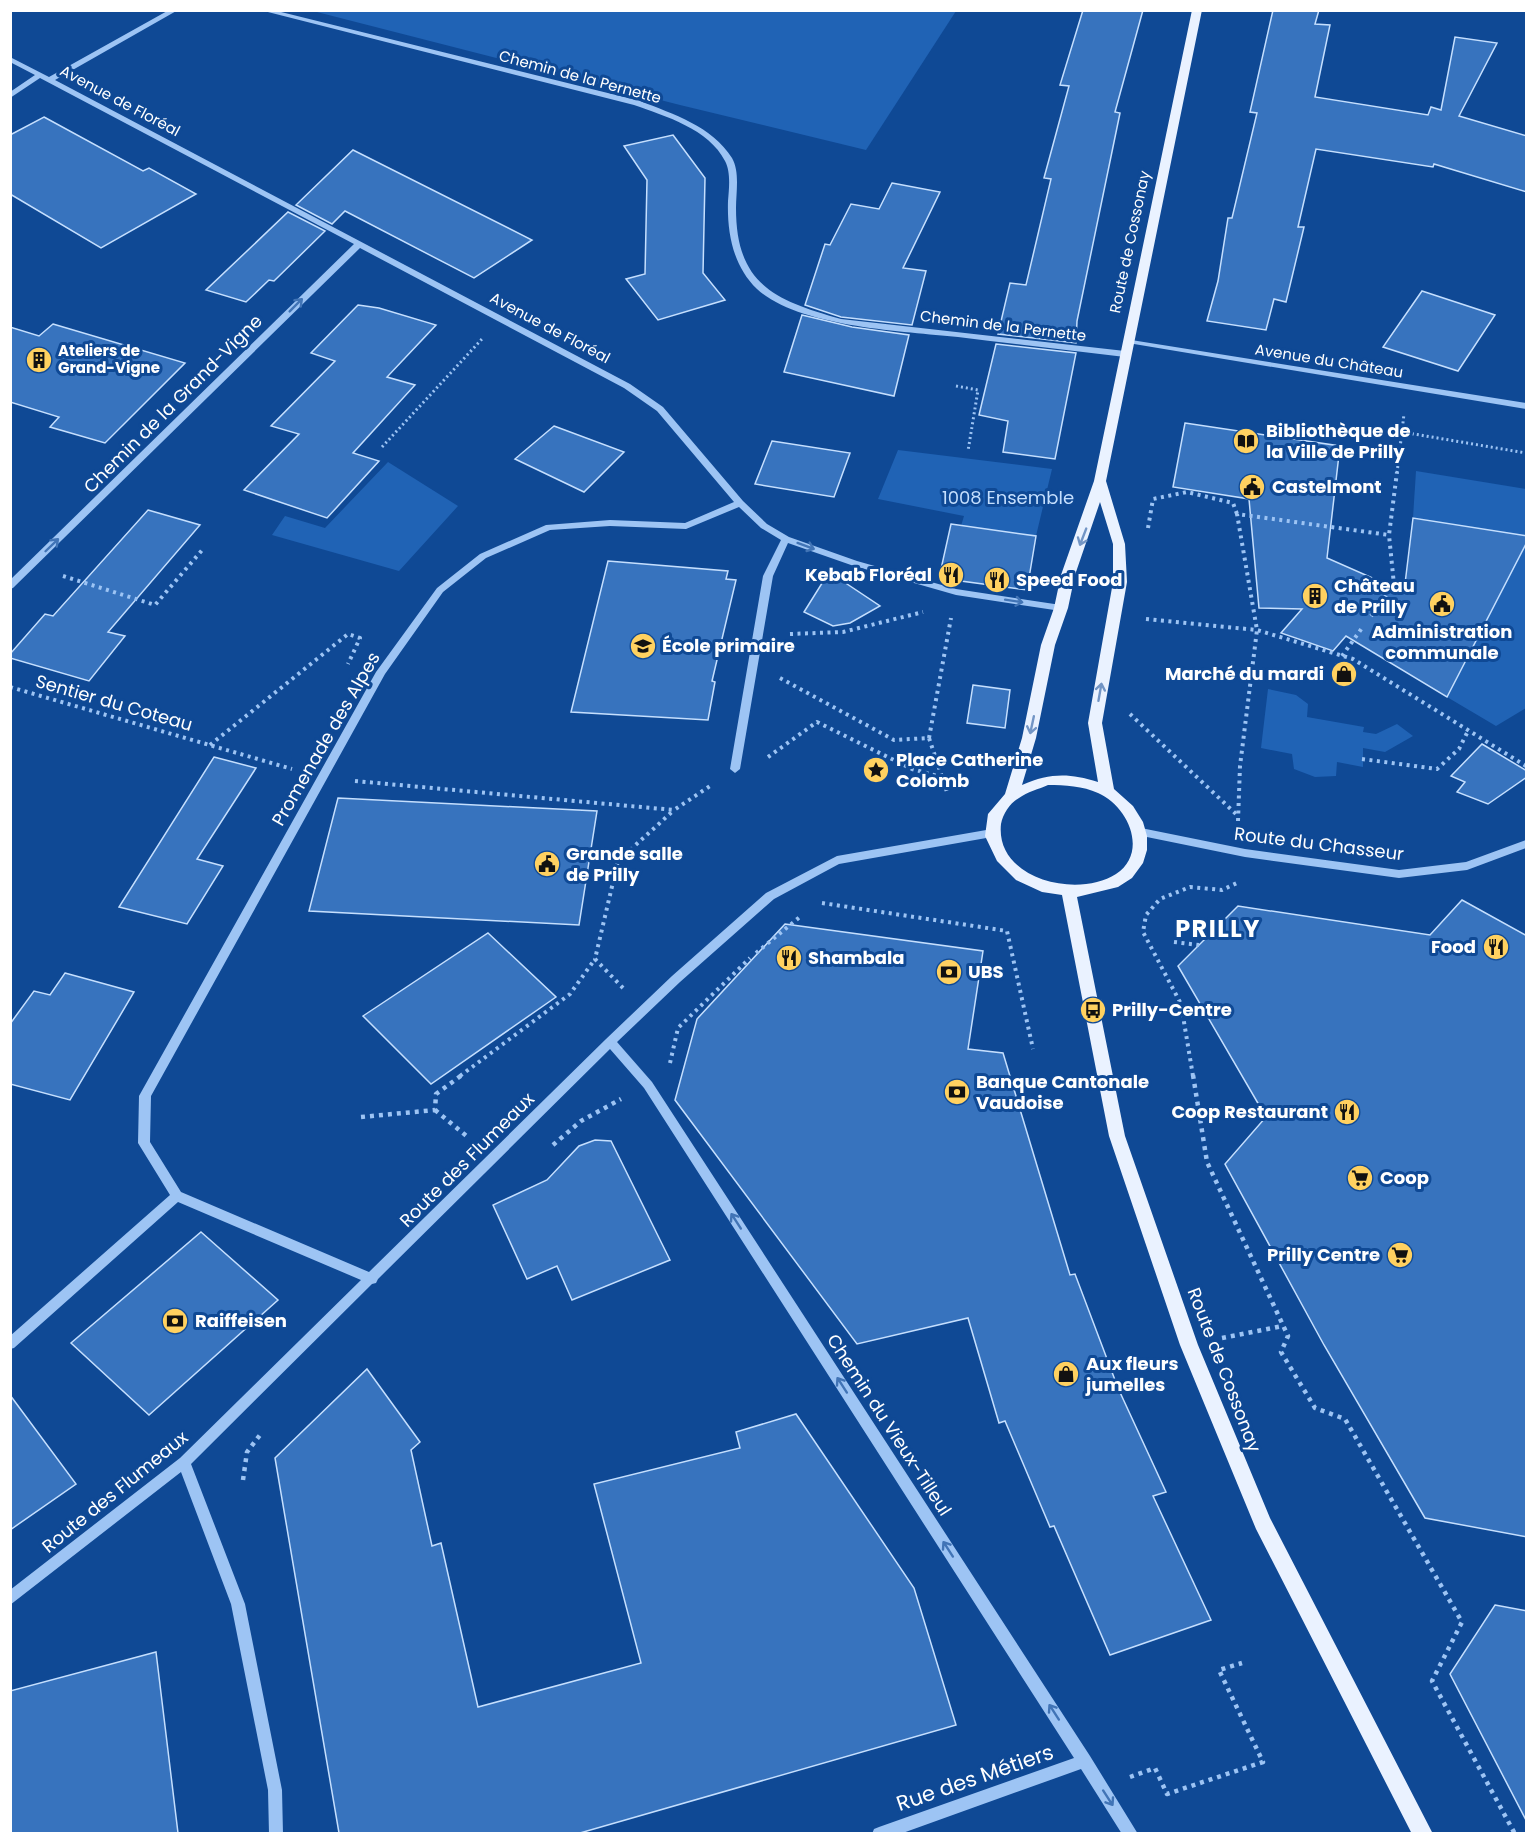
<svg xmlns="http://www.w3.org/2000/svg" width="1537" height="1844" font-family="Poppins,sans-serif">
<rect width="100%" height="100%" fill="#0f4995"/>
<g fill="#2063b5">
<path d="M313 11H956L866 150 680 105Z"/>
<path d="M898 450 1052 469 1036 536 961 526 964 516 878 499Z"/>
<path d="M388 462 458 506 399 571 272 535 285 516 325 528Z"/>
<path d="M1416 471 1526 489V536L1413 518Z"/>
<path d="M1526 542V708L1496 726 1447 697Z"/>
<path d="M1268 689 1296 695 1308 704 1307 717 1364 727 1363 732 1376 734 1397 724 1413 736 1385 752 1363 748V767L1337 762 1336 776 1315 777 1294 769 1292 754 1261 748Z"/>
</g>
<g fill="#3773be" stroke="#c5dffe" stroke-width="1.5">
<path d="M1083 10H1143L1115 112 1120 113 1077 321 1076 343 998 334 1010 283 1026 285 1051 179 1044 178 1069 86 1060 85Z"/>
<path d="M1273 10H1319L1315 24 1330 25 1315 97 1428 115 1431 107 1441 110 1455 37 1497 43 1459 116 1527 136V192L1434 164 1433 167 1316 149 1298 227H1304L1286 302 1274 299 1266 330 1207 321 1218 281 1228 218H1232L1257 113 1250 112Z"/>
<path d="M44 117 143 171 149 168 196 194 101 248 10 194V135Z"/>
<path d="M673 135 705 178 703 273 725 300 658 320 626 279 645 274 647 180 624 146Z"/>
<path d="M353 150 532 240 474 278 345 211 332 224 296 205Z"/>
<path d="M892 183 940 192 903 268 926 271 912 325 841 317 805 305 825 244 830 245 851 204 879 209Z"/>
<path d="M288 212 325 231 274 281 269 280 246 302 206 290Z"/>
<path d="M1422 291 1495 315 1458 371 1383 347Z"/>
<path d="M358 305 379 308 436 325 387 377 415 385 353 453 379 461 327 518 244 490 299 434 271 426 335 361 311 353Z"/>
<path d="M802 315 852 327 909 335 894 396 784 372Z"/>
<path d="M53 324 185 363 105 443 50 427 59 417 10 402V327L39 336Z"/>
<path d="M996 344 1076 353 1055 459 1003 452 1008 421 979 415Z"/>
<path d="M1185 423 1340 446 1327 558 1404 592 1413 518 1527 536V542L1447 697 1346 636 1333 651 1281 633 1302 609 1259 608 1249 499 1173 487Z"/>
<path d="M554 426 624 452 584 492 515 459Z"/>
<path d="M772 441 850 453 834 497 755 484Z"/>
<path d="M148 510 200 525 108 632 125 636 89 681 10 658V654L45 614 53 616Z"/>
<path d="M951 524 1036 536 1027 590 939 578Z"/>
<path d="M608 561 728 571 726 579 736 580 712 681 715 682 708 720 571 712Z"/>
<path d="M829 572 880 606 850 623 833 626 804 612Z"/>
<path d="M973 685 1010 690 1005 728 967 723Z"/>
<path d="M1482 744 1527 771V777L1488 804 1457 792 1465 782 1451 776Z"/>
<path d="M214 757 256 768 197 859 223 866 187 924 119 907Z"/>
<path d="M338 798 597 811 579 925 309 911Z"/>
<path d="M1462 900 1527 936V1537L1425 1518 1324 1345 1225 1164 1266 1117 1178 966 1238 906 1430 935Z"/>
<path d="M785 924 983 951 968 1049 1003 1053 1070 1275 1075 1274 1118 1388 1166 1492 1153 1496 1211 1620 1110 1655 1054 1526 1050 1527 1005 1421 999 1423 968 1318 857 1344 675 1100 697 1019Z"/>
<path d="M488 933 556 997 431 1084 363 1016Z"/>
<path d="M65 973 134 992 70 1100 10 1084V1024L34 991 50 995Z"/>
<path d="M595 1140 611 1141 670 1260 572 1300 557 1266 527 1279 493 1205 547 1180 579 1146Z"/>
<path d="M201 1232 278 1300 149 1415 71 1343Z"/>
<path d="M367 1369 420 1442 411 1450 432 1546 441 1543 478 1707 641 1663 594 1484 740 1448 736 1432 796 1414 914 1588 956 1725 580 1833H339L275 1458Z"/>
<path d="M10 1395 76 1484 10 1530Z"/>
<path d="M1495 1605 1527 1611V1822L1450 1674Z"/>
<path d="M156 1652 178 1833H10V1691Z"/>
</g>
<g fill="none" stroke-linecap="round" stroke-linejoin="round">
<g stroke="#9dc4f4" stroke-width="3" stroke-dasharray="2 3" stroke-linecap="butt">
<path d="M956 386 978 390 968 451"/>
<path d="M1402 432 1526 453"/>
<path d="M382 447 482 339"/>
<path d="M1397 473 1404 414"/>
</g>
<g stroke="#9dc4f4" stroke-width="4" stroke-dasharray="3 4.5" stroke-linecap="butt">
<path d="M1148 528 1153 499 1187 492 1233 503 1237 514"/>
<path d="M63 576 155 605 203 549"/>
<path d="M1371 616 1394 585 1389 535"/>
<path d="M1146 619 1257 630 1353 659 1526 766"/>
<path d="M790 634 843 632 923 612"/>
<path d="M1342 656 1362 628"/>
<path d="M780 678 894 740 929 738 947 792"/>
<path d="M10 687 292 769"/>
<path d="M1130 714 1236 814"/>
<path d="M929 738 951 618"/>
<path d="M210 745 348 634 360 638 348 664"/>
<path d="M768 757 817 722 912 769 941 777"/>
<path d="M1362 759 1437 769 1459 749 1469 729"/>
<path d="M355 781 674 810 713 784"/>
<path d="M1238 821 1240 766 1257 630 1237 514 1389 535 1397 472"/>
<path d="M822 903 1007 931 1033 1049"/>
<path d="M1174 942 1199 945"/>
<path d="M756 953 801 916"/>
<path d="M623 988 595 959 618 861 673 811"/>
<path d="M670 1063 678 1028 750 958"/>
<path d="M460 1076 570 994 595 959"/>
<path d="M1193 1076 1181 1004 1143 932 1146 915 1160 899 1190 887 1222 890 1239 882"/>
</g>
<g stroke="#9dc4f4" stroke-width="4.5" stroke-dasharray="4 5" stroke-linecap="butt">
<path d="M1193 1075 1207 1162 1288 1336 1281 1352 1315 1408 1345 1419 1462 1622 1432 1681 1515 1834"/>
<path d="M435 1110 469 1138"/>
<path d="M361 1117 435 1110 436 1094 462 1075"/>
<path d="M553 1145 581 1121 621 1099"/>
<path d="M1222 1338 1283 1326"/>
<path d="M243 1480 247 1452 260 1435"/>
<path d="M1130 1777 1155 1768 1167 1794 1263 1762 1219 1670 1242 1663"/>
</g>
<g fill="#9dc4f4" fill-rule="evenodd">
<path d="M169 10H178L55 80 630 384 663 407 743 501 767 524 789 537 857 561 956 589 1061 605 1066 608 1061 611 956 595 851 565 788 543 773 576 740 769 735 773 730 769 763 576 781 540 761 528 739 507 686 529 610 526 550 530 486 558 443 592 385 674 151 1096 150 1142 181 1192 369 1272 606 1039 672 976 766 893 837 856 992 829 996 830 997 833 996 836 992 837 839 864 774 899 680 982 617 1042 652 1082 1090 1756 1138 1834H1122L1081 1769 900 1834H872L874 1829 879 1827 1074 1758 644 1088 610 1049 378 1279 376 1283 372 1284 191 1464 245 1604 282 1790 283 1834H269L268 1790 231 1604 181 1472 10 1605V1590L180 1458 361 1280 178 1202 14 1348 10 1349V1336L170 1195 138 1143 139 1096 376 672 437 588 480 554 546 525 610 520 685 523 734 502 657 411 624 388 360 248 13 588 10 589V580L354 244 40 78 10 98V92L35 75 10 62V57L49 77Z"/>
<path d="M260 10H273L640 101C673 114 712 126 732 158 740 172 736 192 736 208 736 285 775 300 841 319L1125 351 1129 354 1125 357C1069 350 1014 344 958 337 902 331 799 327 757 289 733 266 727 233 728 201 729 189 731 172 725 161 709 129 665 116 634 105Z"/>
<path d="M1125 339 1526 403V409L1128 343 1124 341Z"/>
<path d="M1141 828 1245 849 1399 870 1466 862 1526 840V848L1467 870 1399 878 1245 857 1137 835 1136 832 1137 829Z"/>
</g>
<path fill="#eaf2ff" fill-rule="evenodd" d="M1192 10H1202L1106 481 1125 544 1127 582 1102 723 1114 789 1133 806 1143 822 1147 836V850L1143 863 1132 878 1118 887 1077 897 1125 1136 1198 1345 1270 1518 1433 1834H1412L1256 1529 1180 1345 1109 1136 1062 895 1042 892 1016 880 997 861 985 836 988 814 1005 794 1022 738 1041 645 1054 608 1061 575 1094 481ZM1100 502 1113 544V582L1088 723 1098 782C1069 773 1050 773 1022 785L1036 738 1055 645 1068 608 1075 575ZM1048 785C1065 785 1083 786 1098 793 1128 806 1149 852 1116 874 1077 899 995 879 1001 824 1003 814 1010 803 1019 798 1027 792 1039 789 1048 785Z"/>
</g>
<defs><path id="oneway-shaft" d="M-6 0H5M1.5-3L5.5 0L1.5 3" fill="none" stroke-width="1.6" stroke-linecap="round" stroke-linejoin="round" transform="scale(1.5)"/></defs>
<g stroke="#4174b6">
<use href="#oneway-shaft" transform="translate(296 305) rotate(-45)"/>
<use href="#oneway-shaft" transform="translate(52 545) rotate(-44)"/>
<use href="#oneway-shaft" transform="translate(806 546) rotate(20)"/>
<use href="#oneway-shaft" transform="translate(1014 601) rotate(9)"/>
<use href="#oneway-shaft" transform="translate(736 1221) rotate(-123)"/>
<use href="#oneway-shaft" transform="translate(842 1385) rotate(-123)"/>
<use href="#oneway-shaft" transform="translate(948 1549) rotate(-123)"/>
<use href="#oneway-shaft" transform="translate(1054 1712) rotate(-123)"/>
<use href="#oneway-shaft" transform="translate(1108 1798) rotate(57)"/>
</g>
<g stroke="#7295c5">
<use href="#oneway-shaft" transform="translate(1083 537) rotate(111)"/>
<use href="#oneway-shaft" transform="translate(1100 692) rotate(-80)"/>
<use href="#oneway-shaft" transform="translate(1032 725) rotate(102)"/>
</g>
<defs>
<g id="building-disc" transform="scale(1.35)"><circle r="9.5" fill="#ffd160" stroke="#0f4995"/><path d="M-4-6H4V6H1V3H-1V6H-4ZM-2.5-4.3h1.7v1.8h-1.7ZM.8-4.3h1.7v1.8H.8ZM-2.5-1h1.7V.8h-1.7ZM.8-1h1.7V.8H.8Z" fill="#111"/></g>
<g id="library-disc" transform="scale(1.35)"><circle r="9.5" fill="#ffd160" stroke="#0f4995"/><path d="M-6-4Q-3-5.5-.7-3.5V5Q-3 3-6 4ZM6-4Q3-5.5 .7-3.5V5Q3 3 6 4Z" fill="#111"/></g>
<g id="civic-disc" transform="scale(1.35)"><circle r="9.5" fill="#ffd160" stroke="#0f4995"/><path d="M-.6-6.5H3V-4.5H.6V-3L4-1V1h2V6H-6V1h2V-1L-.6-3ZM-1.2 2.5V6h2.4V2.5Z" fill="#111"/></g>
<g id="restaurant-disc" transform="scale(1.35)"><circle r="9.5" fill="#ffd160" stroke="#0f4995"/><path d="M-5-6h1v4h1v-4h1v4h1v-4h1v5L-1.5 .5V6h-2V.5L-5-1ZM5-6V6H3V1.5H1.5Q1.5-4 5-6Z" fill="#111"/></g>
<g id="school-disc" transform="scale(1.35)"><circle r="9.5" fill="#ffd160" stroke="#0f4995"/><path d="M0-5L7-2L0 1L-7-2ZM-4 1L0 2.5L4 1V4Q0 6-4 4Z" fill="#111"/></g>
<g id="shop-disc" transform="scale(1.35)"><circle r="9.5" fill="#ffd160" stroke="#0f4995"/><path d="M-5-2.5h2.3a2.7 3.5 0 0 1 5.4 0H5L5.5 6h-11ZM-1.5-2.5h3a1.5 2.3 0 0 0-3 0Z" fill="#111"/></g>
<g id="sight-disc" transform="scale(1.35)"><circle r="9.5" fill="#ffd160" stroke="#0f4995"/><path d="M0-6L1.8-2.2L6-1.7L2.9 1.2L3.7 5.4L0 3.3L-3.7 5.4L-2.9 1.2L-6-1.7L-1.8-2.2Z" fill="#111"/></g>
<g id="bank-disc" transform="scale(1.35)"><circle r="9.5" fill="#ffd160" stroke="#0f4995"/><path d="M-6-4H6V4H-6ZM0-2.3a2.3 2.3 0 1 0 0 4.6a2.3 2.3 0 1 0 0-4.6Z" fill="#111"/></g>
<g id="bus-disc" transform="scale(1.35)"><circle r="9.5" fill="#ffd160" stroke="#0f4995"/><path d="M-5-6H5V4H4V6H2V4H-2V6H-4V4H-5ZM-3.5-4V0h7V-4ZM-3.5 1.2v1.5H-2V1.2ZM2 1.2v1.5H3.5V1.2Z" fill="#111"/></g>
<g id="supermarket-disc" transform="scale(1.35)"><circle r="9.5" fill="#ffd160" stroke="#0f4995"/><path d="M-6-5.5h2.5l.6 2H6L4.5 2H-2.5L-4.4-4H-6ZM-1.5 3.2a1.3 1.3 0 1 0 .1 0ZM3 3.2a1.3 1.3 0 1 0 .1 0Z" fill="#111"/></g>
</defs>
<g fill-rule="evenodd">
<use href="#building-disc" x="39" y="360"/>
<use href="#library-disc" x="1246" y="441"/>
<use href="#civic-disc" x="1252" y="487"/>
<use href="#restaurant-disc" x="951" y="575"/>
<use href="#restaurant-disc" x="997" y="580"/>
<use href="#building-disc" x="1315" y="596"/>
<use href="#civic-disc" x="1442" y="604"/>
<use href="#school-disc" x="643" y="646"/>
<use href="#shop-disc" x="1344" y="674"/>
<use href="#sight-disc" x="876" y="770"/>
<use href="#civic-disc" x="547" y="864"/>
<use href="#restaurant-disc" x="1496" y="947"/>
<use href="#restaurant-disc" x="789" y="958"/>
<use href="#bank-disc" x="949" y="972"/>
<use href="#bus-disc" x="1093" y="1010"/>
<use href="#bank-disc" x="957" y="1092"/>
<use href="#restaurant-disc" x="1347" y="1112"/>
<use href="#supermarket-disc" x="1360" y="1178"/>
<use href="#supermarket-disc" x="1400" y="1255"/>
<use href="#bank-disc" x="175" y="1321"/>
<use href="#shop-disc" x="1066" y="1374"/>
</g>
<g text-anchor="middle" stroke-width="6" stroke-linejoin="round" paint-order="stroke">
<g font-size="15" fill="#fff" stroke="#0f4995">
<text transform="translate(580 77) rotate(15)" y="5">Chemin de la Pernette</text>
<text transform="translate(120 101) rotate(28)" y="5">Avenue de Floréal</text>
<text transform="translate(1130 242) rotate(-78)" y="5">Route de Cossonay</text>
<text transform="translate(1003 326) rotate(7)" y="5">Chemin de la Pernette</text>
<text transform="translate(550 328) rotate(28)" y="5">Avenue de Floréal</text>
<text transform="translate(1329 361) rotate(9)" y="5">Avenue du Château</text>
</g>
<g font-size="15" font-weight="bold" fill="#fff" stroke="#0f4995" text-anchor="start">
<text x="58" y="356">Ateliers de<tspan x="58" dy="17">Grand-Vigne</tspan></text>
</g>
<g font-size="18" fill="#fff" stroke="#0f4995">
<text transform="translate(173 404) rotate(-45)" y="6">Chemin de la Grand-Vigne</text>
<text transform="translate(114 703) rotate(16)" y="6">Sentier du Coteau</text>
<text transform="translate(326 739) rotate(-60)" y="6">Promenade des Alpes</text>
<text transform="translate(1319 844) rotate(7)" y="6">Route du Chasseur</text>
<text transform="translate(467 1160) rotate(-45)" y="6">Route des Flumeaux</text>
<text transform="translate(1224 1370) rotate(69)" y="6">Route de Cossonay</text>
<text transform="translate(889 1425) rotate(57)" y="6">Chemin du Vieux-Tilleul</text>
<text transform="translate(115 1492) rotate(-39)" y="6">Route des Flumeaux</text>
</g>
<g font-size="18" font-weight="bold" fill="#fff" stroke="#0f4995" text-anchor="start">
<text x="1266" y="437">Bibliothèque de<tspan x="1266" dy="21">la Ville de Prilly</tspan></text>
<text x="1272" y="493">Castelmont</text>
<text x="932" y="581" text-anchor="end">Kebab Floréal</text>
<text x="1016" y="586">Speed Food</text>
<text x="1334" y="592">Château<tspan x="1334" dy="21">de Prilly</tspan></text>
<text x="1442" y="638" text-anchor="middle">Administration<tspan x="1442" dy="21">communale</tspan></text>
<text x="662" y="652">École primaire</text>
<text x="1324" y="680" text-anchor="end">Marché du mardi</text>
<text x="896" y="766">Place Catherine<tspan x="896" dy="21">Colomb</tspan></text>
<text x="566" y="860">Grande salle<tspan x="566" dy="21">de Prilly</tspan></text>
<text x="1476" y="953" text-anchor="end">Food</text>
<text x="808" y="964">Shambala</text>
<text x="968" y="978">UBS</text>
<text x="1112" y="1016">Prilly-Centre</text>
<text x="976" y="1088">Banque Cantonale<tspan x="976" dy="21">Vaudoise</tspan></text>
<text x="1328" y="1118" text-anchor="end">Coop Restaurant</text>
<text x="1380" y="1184">Coop</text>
<text x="1380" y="1261" text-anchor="end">Prilly Centre</text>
<text x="195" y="1327">Raiffeisen</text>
<text x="1086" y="1370">Aux fleurs<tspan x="1086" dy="21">jumelles</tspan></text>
</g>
<g font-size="18" fill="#c5dffe" stroke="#0f4995">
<text x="1008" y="504">1008 Ensemble</text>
</g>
<g font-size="21" fill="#fff" stroke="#0f4995">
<text transform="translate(975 1778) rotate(-19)" y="7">Rue des Métiers</text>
</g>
<g font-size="24" font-weight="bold" letter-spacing="1.5" fill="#fff" stroke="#0f4995">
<text x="1218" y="937">PRILLY</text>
</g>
</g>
<rect width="1537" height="1844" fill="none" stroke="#ffffff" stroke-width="24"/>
</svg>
